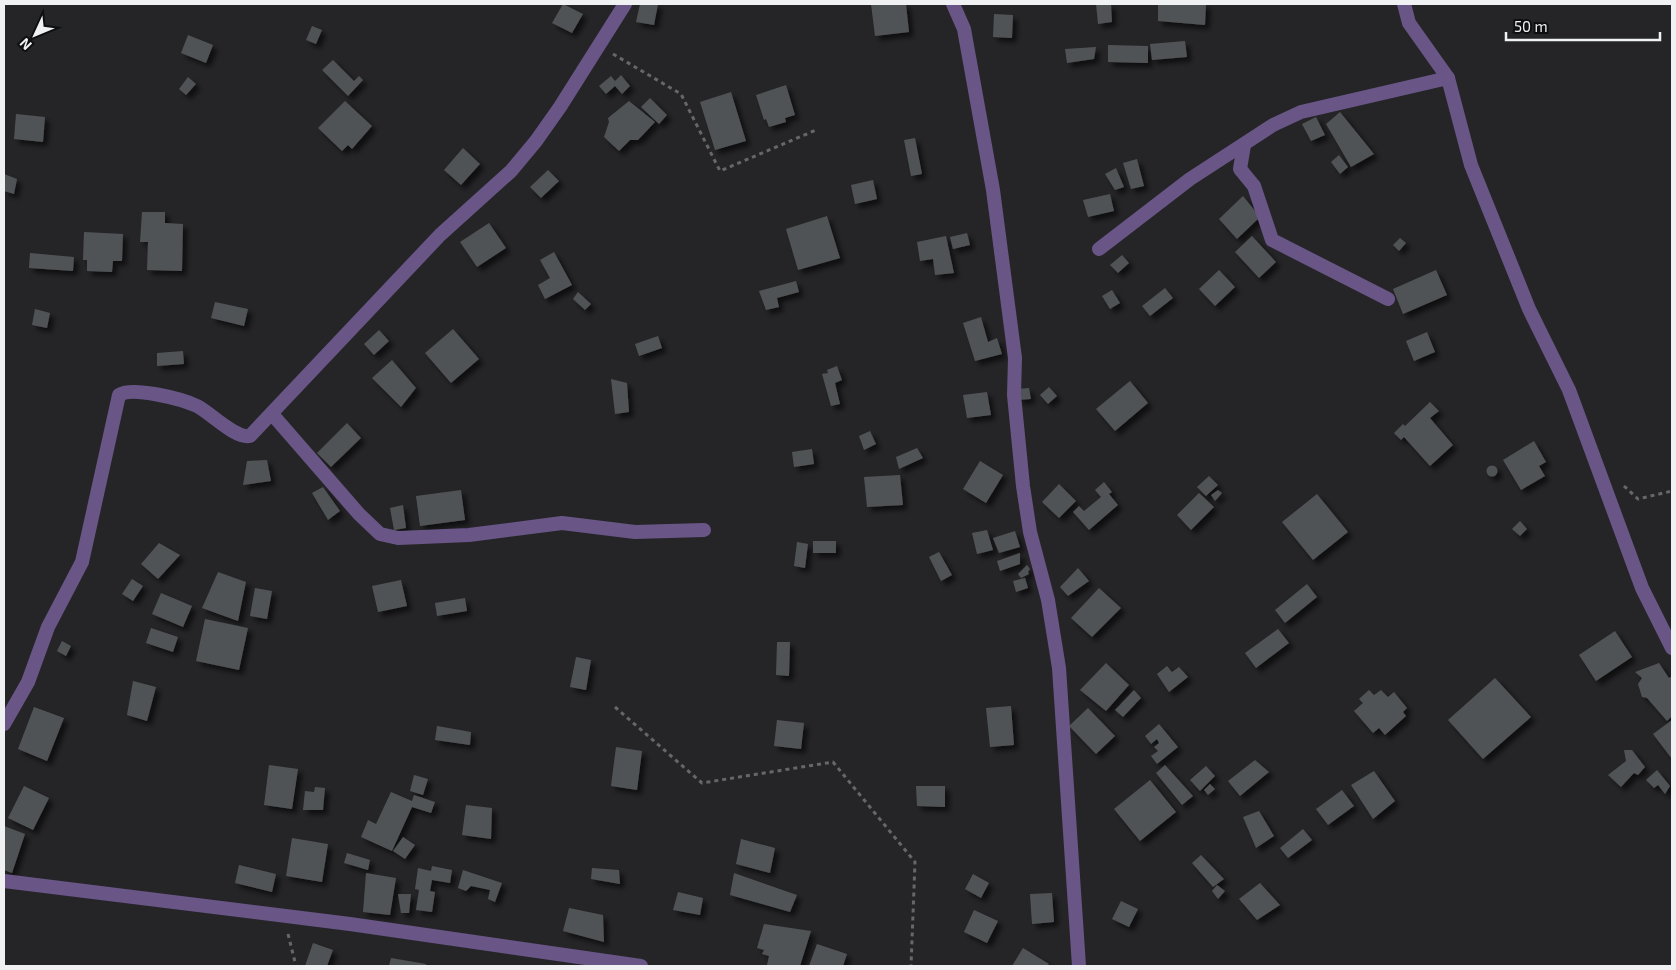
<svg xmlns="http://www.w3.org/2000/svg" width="1676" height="970" font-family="'Exo 2',sans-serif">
<defs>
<filter id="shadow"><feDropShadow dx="4.5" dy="4.5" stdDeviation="2.5" flood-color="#0009"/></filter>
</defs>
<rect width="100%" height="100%" fill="#252528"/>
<g fill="#505355" filter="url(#shadow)">
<path d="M563 4 583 14 572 33 552 23Z"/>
<path d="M640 4H658L654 25 636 22Z"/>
<path d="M871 4H906L909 32 875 36Z"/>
<path d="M1096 4H1111L1112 22 1098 24Z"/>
<path d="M1158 4H1206L1205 25 1158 21Z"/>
<path d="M994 14 1013 15 1012 38 993 37Z"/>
<path d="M312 26 322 30 316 44 306 40Z"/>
<path d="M188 35 213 45 206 63 181 53Z"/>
<path d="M1185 41 1187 57 1152 60 1150 44Z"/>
<path d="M1108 45 1148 46V63L1108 62Z"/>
<path d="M1096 47 1094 59 1067 63 1065 49Z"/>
<path d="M333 60 354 81 359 76 363 80 348 96 322 70Z"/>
<path d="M621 75 630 86 622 94 615 86 606 94 599 86 611 76 615 81Z"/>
<path d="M188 77 196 84 186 95 179 89Z"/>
<path d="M786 85 795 115 785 118 786 122 769 127 766 119 764 120 756 95Z"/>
<path d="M731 92 746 141 715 150 700 102Z"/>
<path d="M650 98 667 115 659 124 641 107Z"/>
<path d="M345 101 372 126 352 149 348 145 342 151 318 128Z"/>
<path d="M629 101 655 122 638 140H630L619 151 604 137 609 122 608 118Z"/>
<path d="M1340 112 1374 154 1351 167 1326 124Z"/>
<path d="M16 114 45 117 43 142 14 139Z"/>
<path d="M1316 117 1325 135 1311 141 1302 124Z"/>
<path d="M915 138 922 174 911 176 904 140Z"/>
<path d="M463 148 480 164 461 185 444 170Z"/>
<path d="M1339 155 1348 167 1340 174 1331 162Z"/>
<path d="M1137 159 1144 186 1131 189 1123 163Z"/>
<path d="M1116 168 1124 187 1115 190 1105 174Z"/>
<path d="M548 170 559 181 541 198 530 187Z"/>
<path d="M4 174 17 179 14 194 4 191Z"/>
<path d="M873 180 877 199 855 204 851 185Z"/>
<path d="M1110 194 1114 211 1088 217 1083 200Z"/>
<path d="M1243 196 1260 217 1237 239 1219 219Z"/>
<path d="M142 212H165V223L183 224 182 271 147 270 148 242H140Z"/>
<path d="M827 216 840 258 798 270 786 229Z"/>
<path d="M489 223 506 248 477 267 460 242Z"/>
<path d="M84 232 123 234 122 261H113L112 272 87 271V260H83Z"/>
<path d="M967 233 970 245 953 249 950 237Z"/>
<path d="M946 236 954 273 935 275 933 259 920 261 917 242Z"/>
<path d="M1252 236 1276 262 1259 278 1235 252Z"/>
<path d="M1400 238 1406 243 1399 251 1393 245Z"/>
<path d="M554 252 572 285 545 299 538 285 550 278 540 260Z"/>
<path d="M30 253 74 257 73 271 29 268Z"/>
<path d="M1122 255 1129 263 1118 273 1110 265Z"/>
<path d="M1219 270 1235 287 1215 306 1199 289Z"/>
<path d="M1436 270 1447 295 1403 314 1393 289Z"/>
<path d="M796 281 799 292 777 298 779 307 766 310 759 291Z"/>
<path d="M1165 288 1173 298 1150 316 1142 306Z"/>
<path d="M1112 290 1120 303 1110 309 1102 296Z"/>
<path d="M578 292 591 304 585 310 573 299Z"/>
<path d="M215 302 248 309 244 326 211 318Z"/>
<path d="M35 309 50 313 47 328 32 325Z"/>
<path d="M981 317 988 342 997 338 1002 354 975 361 963 323Z"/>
<path d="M453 329 479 359 451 383 425 353Z"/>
<path d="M379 330 389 341 374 355 364 344Z"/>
<path d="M1427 332 1435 352 1414 361 1406 341Z"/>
<path d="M658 336 662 348 639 356 635 344Z"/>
<path d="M183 351 184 364 157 366V353Z"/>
<path d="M392 360 416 388 401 407 372 378Z"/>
<path d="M837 366 842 380 835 383 840 404 831 406 822 374 828 373 827 370Z"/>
<path d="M611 379 627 383 629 412 615 414Z"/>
<path d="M1130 381 1148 403 1115 431 1096 409Z"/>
<path d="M1049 387 1057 396 1048 404 1040 395Z"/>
<path d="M1029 388 1031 399 1018 400 1017 389Z"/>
<path d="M987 392 991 415 967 418 963 395Z"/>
<path d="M1430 402 1439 411 1430 418 1453 445 1430 466 1404 437 1401 440 1394 433 1403 424 1405 426Z"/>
<path d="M347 423 361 438 331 467 317 453Z"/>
<path d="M870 431 876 444 864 450 859 436Z"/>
<path d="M1534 441 1546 462 1539 466 1545 476 1521 490 1503 460Z"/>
<path d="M917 448 923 458 899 469 896 457Z"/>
<path d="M812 449 814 464 794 467 792 452Z"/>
<path d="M267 460 271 481 243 485 247 461Z"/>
<path d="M980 461 1003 475 986 503 963 489Z"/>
<circle cx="1492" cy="471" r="5.5"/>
<path d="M900 475 903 505 867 507 864 477Z"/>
<path d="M1209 476 1218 485 1206 496 1197 487Z"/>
<path d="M1104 482 1112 492 1109 494 1118 505 1089 530 1073 512 1079 506 1084 511 1101 497 1095 490Z"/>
<path d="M1059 484 1076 501 1059 518 1042 502Z"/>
<path d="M323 487 340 511 328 520 312 493Z"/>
<path d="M461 490 465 520 420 526 416 496Z"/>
<path d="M1218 490 1222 493 1215 501 1211 495Z"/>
<path d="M1199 493 1214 507 1191 530 1177 515Z"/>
<path d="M1317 494 1348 532 1313 560 1282 522Z"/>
<path d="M403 505 406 528 394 530 390 508Z"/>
<path d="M1520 521 1527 529 1520 536 1512 529Z"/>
<path d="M987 530 993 550 977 554 972 533Z"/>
<path d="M1015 531 1020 547 999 553 993 538Z"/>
<rect x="813" y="541" width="23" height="12"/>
<path d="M797 542 808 544 805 568 794 566Z"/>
<path d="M159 543 180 555 158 579 141 564Z"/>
<path d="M939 552 952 575 941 581 929 557Z"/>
<path d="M1020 553V564L1000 571 997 561Z"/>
<path d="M1027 565 1030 569 1028 572 1029 574 1021 578 1018 574Z"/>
<path d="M1078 568 1089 581 1068 596 1060 587Z"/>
<path d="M218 572 246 582 238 621 202 608Z"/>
<path d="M1025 578 1028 588 1016 592 1013 581Z"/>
<path d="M132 579 143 586 133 601 122 594Z"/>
<path d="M401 580 407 606 378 612 372 586Z"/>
<path d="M1307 584 1317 597 1285 623 1275 610Z"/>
<path d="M255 588 272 591 267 619 250 616Z"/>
<path d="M1099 588 1121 608 1092 637 1071 618Z"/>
<path d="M161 593 192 606 183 627 152 614Z"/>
<path d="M465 598 467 611 437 616 435 603Z"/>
<path d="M205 619 248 628 239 670 196 661Z"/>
<path d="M151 628 178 637 173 652 146 643Z"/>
<path d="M1278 629 1289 643 1256 668 1245 653Z"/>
<path d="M1615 631 1632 657 1596 681 1579 655Z"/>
<path d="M62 641 71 646 66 656 57 651Z"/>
<path d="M777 642H790L789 676 776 675Z"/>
<path d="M576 657 591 660 586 690 570 687Z"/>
<path d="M1106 663 1129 685 1106 711 1080 690Z"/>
<path d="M1659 663 1669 678 1672 676V716L1667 721 1647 698 1642 697 1638 684 1642 678 1635 672Z"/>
<path d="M1167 666 1172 672 1179 667 1188 677 1169 692 1157 674Z"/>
<path d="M1495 678 1531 717 1483 759 1448 720Z"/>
<path d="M133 681 156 687 147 721 127 715Z"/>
<path d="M1134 690 1141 698 1123 717 1115 710Z"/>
<path d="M1369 690 1374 695 1381 690 1388 697 1394 692 1407 708 1403 712 1406 716 1385 735 1379 728 1373 733 1354 711 1363 703 1359 699Z"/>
<path d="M1011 706 1014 745 990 747 986 708Z"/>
<path d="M34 707 64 718 47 761 18 749Z"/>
<path d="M1088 708 1115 736 1096 754 1069 726Z"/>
<path d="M777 720 804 723 801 749 774 746Z"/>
<path d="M1672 720V759L1653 734Z"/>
<path d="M1159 724 1178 747 1157 764 1151 756 1158 751 1154 747 1159 743 1157 739 1151 744 1145 736Z"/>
<path d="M437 726 471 732 470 745 435 740Z"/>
<path d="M616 747 642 751 637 790 611 786Z"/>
<path d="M1624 750H1632L1645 767 1638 775 1634 773 1621 787 1608 775 1626 761Z"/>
<path d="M1255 760 1269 772 1240 796 1228 781Z"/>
<path d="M269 765 298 769 292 809 264 805Z"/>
<path d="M1165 765 1193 796 1182 805 1156 773Z"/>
<path d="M1206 766 1215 776 1200 791 1190 780Z"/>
<path d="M1657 770 1670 786 1665 794 1658 785 1654 788 1646 780Z"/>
<path d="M1374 771 1395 801 1373 819 1351 785Z"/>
<path d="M414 775 428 779 423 795 410 791Z"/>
<path d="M1150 780 1176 812 1140 841 1114 809Z"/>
<path d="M1210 784 1215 789 1208 795 1204 790Z"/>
<path d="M24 786 49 798 33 830 8 818Z"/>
<path d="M916 786H945V807L917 806Z"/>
<path d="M315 787 325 788 323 810H303L305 791 314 792Z"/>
<path d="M1342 790 1354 806 1328 825 1316 809Z"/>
<path d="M391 792 412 801 414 795 435 802 431 813 412 807 392 851 361 837 368 820 376 824Z"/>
<path d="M466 805 492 808 491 839 462 835Z"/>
<path d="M1259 811 1274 836 1256 848 1243 817Z"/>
<path d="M4 826 25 834 12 873 4 870Z"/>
<path d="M1303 829 1312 840 1288 858 1280 848Z"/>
<path d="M403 837 415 845 405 859 393 851Z"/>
<path d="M292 838 328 844 322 882 286 876Z"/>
<path d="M741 839 775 848 770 873 736 864Z"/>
<path d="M347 853 370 860 368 870 344 863Z"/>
<path d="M1201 855 1224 879 1213 887 1192 863Z"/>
<path d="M239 865 276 874 272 892 235 883Z"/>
<path d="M432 866 452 870 450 883 432 880 430 891 435 892 432 912 416 910 419 890 415 889 418 868 431 871Z"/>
<path d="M592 868 619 870 620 884 591 879Z"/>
<path d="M463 870 502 883 495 902 488 899 490 890 471 886 466 891 458 888Z"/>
<path d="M366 873 396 878 390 915 363 912Z"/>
<path d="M734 873 797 895 790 912 730 895Z"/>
<path d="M973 874 989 883 981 898 965 889Z"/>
<path d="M1260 883 1280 905 1257 920 1239 899Z"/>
<path d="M1217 885 1225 891 1218 899 1212 891Z"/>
<path d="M678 892 703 898 700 915 673 910Z"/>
<path d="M1052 893 1054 922 1032 924 1030 894Z"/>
<path d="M398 894H411L409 913H401Z"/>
<path d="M1121 901 1138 909 1129 927 1112 919Z"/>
<path d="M569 908 603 915 604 942 563 931Z"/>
<path d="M974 910 998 921 987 943 964 932Z"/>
<path d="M764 924 811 931 800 966 767 965 769 956 762 954 764 950 757 948Z"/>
<path d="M313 943 333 950 327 966H305Z"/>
<path d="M817 944 847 954 843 966H809Z"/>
<path d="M1023 948 1049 964 1047 966H1012Z"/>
<path d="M391 958 426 964V966H389Z"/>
</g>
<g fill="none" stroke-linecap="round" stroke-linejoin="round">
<g stroke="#67676a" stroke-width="3" stroke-dasharray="4 4" stroke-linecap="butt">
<path d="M613 54 681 94 720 171 816 130"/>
<path d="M1624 486 1638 499 1672 491"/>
<path d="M615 707 702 783 833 762 915 862 911 966"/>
<path d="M288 934 296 966"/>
</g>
<path stroke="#695687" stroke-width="14" d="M1244 145 1240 169 1254 186 1272 240 1388 299"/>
<g stroke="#695687" stroke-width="14">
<path d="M953 4 964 29 993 190 1015 358 1014 395 1023 486 1030 532 1048 600 1059 668 1079 966"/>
<path d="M1404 4 1409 23 1448 78 1471 165 1529 309 1569 390 1642 588 1672 648"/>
<path d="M1099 249 1190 179 1273 125 1301 112 1448 78"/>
<path d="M272 414 359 514 380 534 398 538 469 535 562 523 635 532 704 530"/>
<path d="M4 724 28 682 48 627 82 562 119 395C132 386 182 399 197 406 211 413 235 439 250 436L440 235 511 171 536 141 560 107 625 4"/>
<path d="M4 881 350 924 641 966"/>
</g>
</g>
<rect width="1676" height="970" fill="none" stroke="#f0f1f3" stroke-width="10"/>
<g transform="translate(35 35) rotate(226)" stroke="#0e0f10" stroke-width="4" paint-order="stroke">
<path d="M0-4L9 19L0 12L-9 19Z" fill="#f0f1f3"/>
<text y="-8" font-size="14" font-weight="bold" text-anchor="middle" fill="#f0f1f3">N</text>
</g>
<path d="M1506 32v8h154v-8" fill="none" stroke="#f0f1f3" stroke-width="2.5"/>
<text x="1514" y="32" font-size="15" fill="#f0f1f3" stroke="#0e0f10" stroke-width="4" paint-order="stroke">50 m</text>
</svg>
